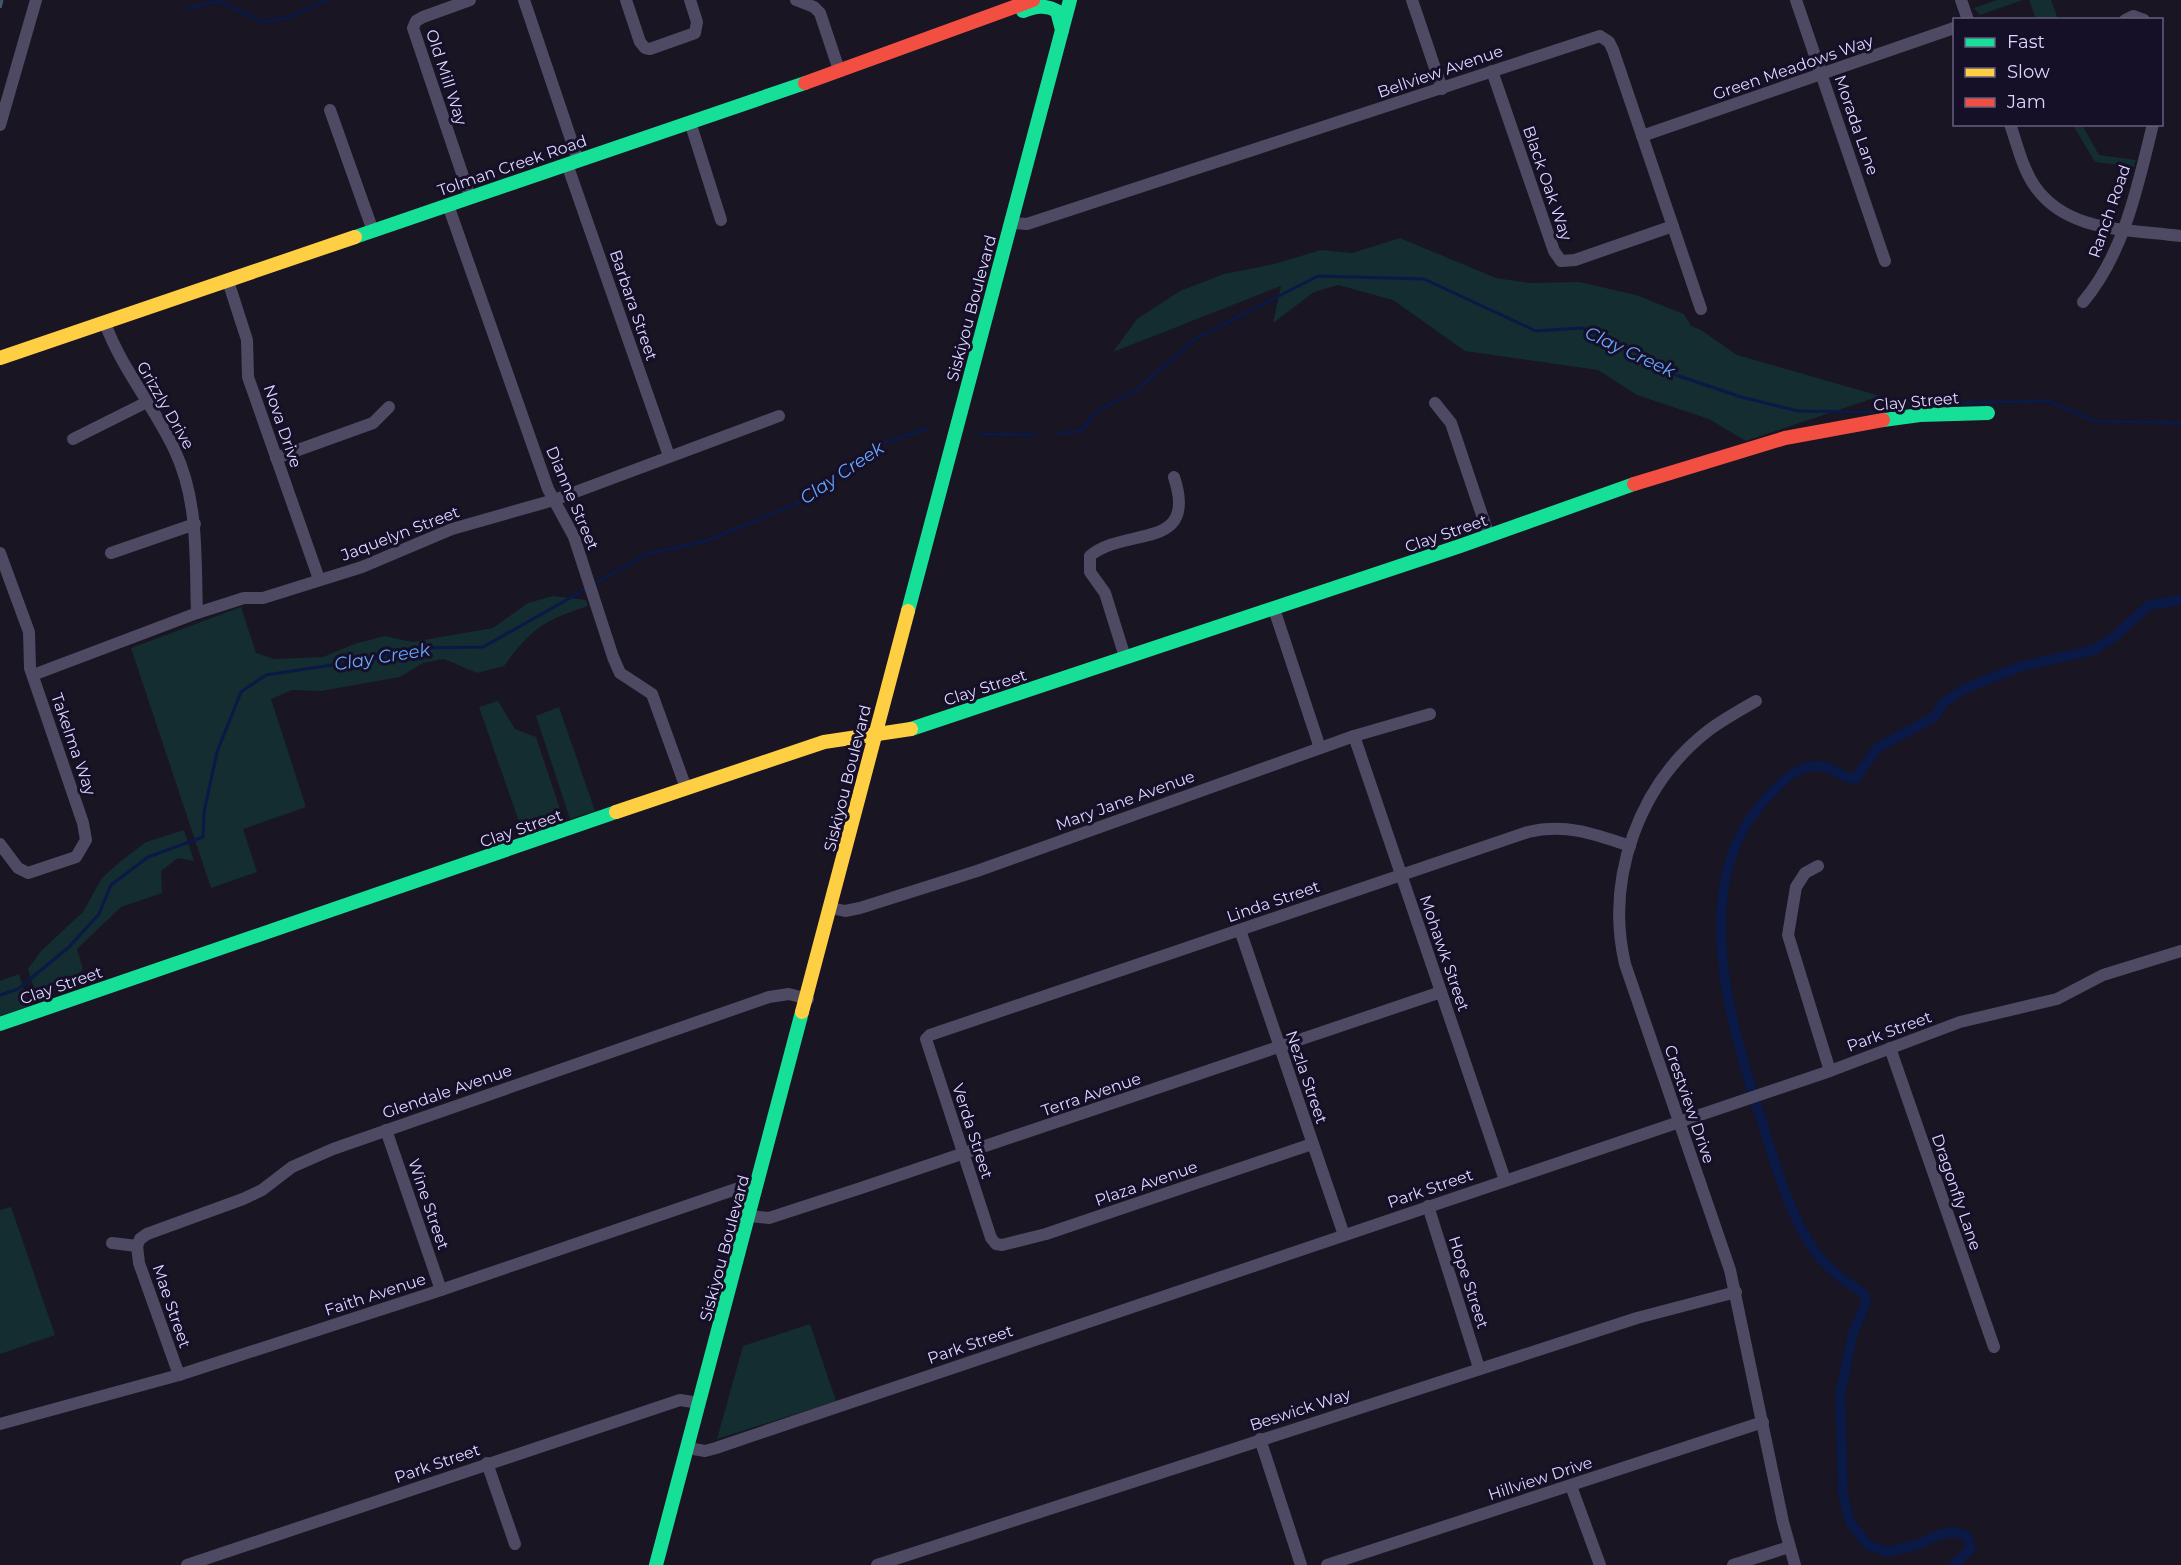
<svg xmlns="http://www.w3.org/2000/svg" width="2181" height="1565" font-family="Montserrat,sans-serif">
<rect width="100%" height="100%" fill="#191522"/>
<g fill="#132d31">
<path d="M1997 0H2023L1980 15 1974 8Z"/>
<path d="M2029 0H2051L2058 19H2036Z"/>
<path d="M2073 125H2082L2099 155 2136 160 2134 167 2095 162Z"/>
<path d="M1400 238 1496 278 1530 283 1579 282 1636 295 1684 314 1691 326 1701 330 1737 355 1880 396 1746 441 1709 419 1637 395 1598 370 1465 351 1393 300 1338 285 1314 292 1273 323 1281 286 1113 352 1137 319 1180 291 1224 274 1274 264 1321 250 1352 253Z"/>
<path d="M553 596 586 600 588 606C543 621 532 628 504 666L477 673 444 659 423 663 400 677 321 691 292 690 271 699 306 807 243 829 257 872 211 888 131 648 241 607 256 653 274 659 323 657 354 644 385 636 412 642 493 628 528 603Z"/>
<path d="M498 701 515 729 536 737 564 821 524 836 479 707Z"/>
<path d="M559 707 595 811 570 819 536 716Z"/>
<path d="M184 830 194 861 178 858 161 871 162 893 121 907 77 949 83 970 63 984 35 992 28 969 41 951 83 912 102 878 121 861 146 842Z"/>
<path d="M19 974 29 1006 0 1016V981Z"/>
<path d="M11 1207 55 1335 0 1354V1210Z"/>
<path d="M810 1324 836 1401 717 1439 743 1346Z"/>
</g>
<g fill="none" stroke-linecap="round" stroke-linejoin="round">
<g stroke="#0a1945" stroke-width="3">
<path d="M186 9 219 1 263 22 287 18 327 0"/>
<path d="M1926 407 1961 403 2048 401 2095 421 2181 423"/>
<path d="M1059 433 1081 431 1094 413 1137 390 1195 339 1318 276 1424 279 1536 331 1582 328 1651 358 1673 374 1741 397 1798 411 1881 412"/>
<path d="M980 434 1034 435"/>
<path d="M594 584 647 554 706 541 810 498 877 445 926 429"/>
<path d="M0 995 18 989 69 947 99 914 111 885 148 857 203 837 204 812 217 752 241 692 266 675 372 659 414 648 483 647 586 589"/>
</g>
<path stroke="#0a1945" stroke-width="10" d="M1954 1565 1971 1548 1967 1536 1955 1532 1941 1534 1916 1545 1887 1552 1868 1545 1850 1522 1843 1495 1840 1394 1853 1333 1866 1303 1864 1294C1848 1283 1827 1269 1816 1253 1788 1213 1776 1165 1761 1119 1731 1024 1687 886 1763 802 1776 789 1790 770 1809 767 1832 762 1838 778 1855 779L1877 748 1934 717 1944 702 1966 688 2022 666 2094 650 2114 637 2149 605 2181 600"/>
<g stroke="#4e4a63" stroke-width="12">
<path d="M470 0 423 17 416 21 413 28 470 197"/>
<path d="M524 0 578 160"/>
<path d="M626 0 640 42 645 48 650 49 695 33 697 22 690 0"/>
<path d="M796 0 814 7 820 13 839 70"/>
<path d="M1412 0 1442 89"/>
<path d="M1796 0 1885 261"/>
<path d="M1961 0 1968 20"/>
<path d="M2125 20 2133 16 2144 20"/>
<path d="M1492 71 1554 251 1561 261 1575 260 1673 226"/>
<path d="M330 110 373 231"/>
<path d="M690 122 721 220"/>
<path d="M2010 124C2017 144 2022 167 2034 185 2066 233 2129 229 2181 236"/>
<path d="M0 125 36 0"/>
<path d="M1642 136 1954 28"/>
<path d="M567 164 669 456"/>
<path d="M448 205 548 489 574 537 613 657 620 673 652 694 686 788"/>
<path d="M1011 223 1027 224 1600 36 1609 42 1613 50 1701 309"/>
<path d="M228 281 247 340 248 377 319 579"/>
<path d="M2083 302C2124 254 2138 185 2153 124"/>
<path d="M105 323C122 370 155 407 175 451 199 502 195 558 197 613"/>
<path d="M1435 403 1451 423 1489 536"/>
<path d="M73 439 147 402"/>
<path d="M276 458 373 423 389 407"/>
<path d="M0 553 29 632 30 668 83 823 86 840 76 857 28 873 18 868 0 844"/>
<path d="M111 553 195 524"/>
<path d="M1274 609 1320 748"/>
<path d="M1125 657 1105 593 1090 572V556C1125 526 1199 552 1174 477"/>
<path d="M33 675 197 613 244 598H263L362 567 452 529 554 500 779 416"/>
<path d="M1756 701C1740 710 1724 719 1709 730 1639 784 1605 878 1625 964L1730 1270 1783 1522 1795 1565"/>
<path d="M1354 736 1505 1180"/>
<path d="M1818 866 1805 873 1796 887 1788 935 1830 1071"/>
<path d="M831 908 845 911 860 908 977 871 1354 736 1430 714"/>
<path d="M1240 930 1344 1235"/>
<path d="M1890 1048 1994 1347"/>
<path d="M386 1130 441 1290"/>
<path d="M1312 1144 1046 1234 1002 1245 996 1244 991 1238 926 1039 930 1035 1528 832C1565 823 1595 834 1630 846"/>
<path d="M1428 1206 1479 1368"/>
<path d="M749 1216 769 1218 861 1188 1441 992"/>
<path d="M112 1243 137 1246"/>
<path d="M137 1246 140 1239 147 1234 243 1199 262 1190 292 1167 333 1149 769 997 789 994 808 999"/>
<path d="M137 1246 139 1263 179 1375"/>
<path d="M0 1424 179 1375 435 1292 736 1189 756 1191"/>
<path d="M1260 1439 1301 1565"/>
<path d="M688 1448 705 1451 716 1448 1830 1071 1960 1022 2057 999 2103 975 2181 951"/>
<path d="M487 1463 515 1544"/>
<path d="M1571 1486 1600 1565"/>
<path d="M187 1565 680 1400 699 1403"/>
<path d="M877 1565 1637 1318 1736 1292"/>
<path d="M1327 1565 1763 1422"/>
<path d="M1733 1565 1789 1547"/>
</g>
<g stroke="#16e098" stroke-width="14">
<path d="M1023 11C1035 7 1045 4 1057 11L1062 30"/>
<path d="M355 237 805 83"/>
<path d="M1883 420 1920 415 1988 413"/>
<path d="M908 611 1070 0"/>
<path d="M911 729 1460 546 1634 484"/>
<path d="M0 1024 616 812"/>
<path d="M656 1565 802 1012"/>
</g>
<g stroke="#ffcf43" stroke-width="14">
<path d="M0 358 355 237"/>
<path d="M616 812 824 742 911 729"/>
<path d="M802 1012 908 611"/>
</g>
<g stroke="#f24e42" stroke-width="14">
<path d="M805 83 1033 0"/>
<path d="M1634 484 1785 438 1883 420"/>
</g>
<path stroke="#47586d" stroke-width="3" stroke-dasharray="9 8" stroke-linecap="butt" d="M0 8 2 0"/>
</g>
<g text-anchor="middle" stroke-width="6" stroke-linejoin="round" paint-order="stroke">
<g font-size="16" fill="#dfd7ff" stroke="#160f28">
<text transform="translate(1793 67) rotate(-19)" y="6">Green Meadows Way</text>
<text transform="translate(1440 71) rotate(-19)" y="6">Bellview Avenue</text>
<text transform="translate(447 77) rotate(72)" y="6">Old Mill Way</text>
<text transform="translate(1857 125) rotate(71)" y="6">Morada Lane</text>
<text transform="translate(512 165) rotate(-19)" y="6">Tolman Creek Road</text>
<text transform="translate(1548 183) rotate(71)" y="6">Black Oak Way</text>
<text transform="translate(2109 211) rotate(-71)" y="6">Ranch Road</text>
<text transform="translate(634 305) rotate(71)" y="6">Barbara Street</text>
<text transform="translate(971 308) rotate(-75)" y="6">Siskiyou Boulevard</text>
<text transform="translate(1916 401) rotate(-5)" y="6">Clay Street</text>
<text transform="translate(166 405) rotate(60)" y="6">Grizzly Drive</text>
<text transform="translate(283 426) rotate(71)" y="6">Nova Drive</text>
<text transform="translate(573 498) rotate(67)" y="6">Dianne Street</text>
<text transform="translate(400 533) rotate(-21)" y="6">Jaquelyn Street</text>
<text transform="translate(1446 533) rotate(-19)" y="6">Clay Street</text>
<text transform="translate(985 687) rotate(-18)" y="6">Clay Street</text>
<text transform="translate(74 744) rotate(71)" y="6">Takelma Way</text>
<text transform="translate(847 778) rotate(-76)" y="6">Siskiyou Boulevard</text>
<text transform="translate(1125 800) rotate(-20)" y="6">Mary Jane Avenue</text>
<text transform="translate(521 828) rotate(-19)" y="6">Clay Street</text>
<text transform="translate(1273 901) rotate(-19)" y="6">Linda Street</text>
<text transform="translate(1445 953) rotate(71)" y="6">Mohawk Street</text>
<text transform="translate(61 985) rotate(-19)" y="6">Clay Street</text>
<text transform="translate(1889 1031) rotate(-20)" y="6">Park Street</text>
<text transform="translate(1307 1077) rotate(71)" y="6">Nezla Street</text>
<text transform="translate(447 1091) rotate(-19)" y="6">Glendale Avenue</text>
<text transform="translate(1091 1094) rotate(-19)" y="6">Terra Avenue</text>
<text transform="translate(1690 1104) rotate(71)" y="6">Crestview Drive</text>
<text transform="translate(973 1131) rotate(72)" y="6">Verda Street</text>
<text transform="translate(1146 1183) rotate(-19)" y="6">Plaza Avenue</text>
<text transform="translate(1430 1188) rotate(-19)" y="6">Park Street</text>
<text transform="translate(1957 1192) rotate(71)" y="6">Dragonfly Lane</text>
<text transform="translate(429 1204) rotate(71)" y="6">Wine Street</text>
<text transform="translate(724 1248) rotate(-75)" y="6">Siskiyou Boulevard</text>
<text transform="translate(1469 1282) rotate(72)" y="6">Hope Street</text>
<text transform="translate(375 1294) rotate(-18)" y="6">Faith Avenue</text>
<text transform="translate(172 1306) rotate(71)" y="6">Mae Street</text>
<text transform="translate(970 1344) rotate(-19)" y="6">Park Street</text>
<text transform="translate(1300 1409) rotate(-18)" y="6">Beswick Way</text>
<text transform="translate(437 1463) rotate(-19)" y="6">Park Street</text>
<text transform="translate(1540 1478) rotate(-18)" y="6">Hillview Drive</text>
</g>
<g font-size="18" font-style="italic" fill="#65a8ff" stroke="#160f28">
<text transform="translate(1630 352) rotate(25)" y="6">Clay Creek</text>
<text transform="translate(842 473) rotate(-34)" y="6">Clay Creek</text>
<text transform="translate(382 657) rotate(-9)" y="6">Clay Creek</text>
</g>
</g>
<rect x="1953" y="18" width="210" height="108" fill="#160f28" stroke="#665f7e" stroke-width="1.5"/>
<rect x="1965" y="38" width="30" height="9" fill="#16e098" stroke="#665f7e" stroke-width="1.5"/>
<text x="2007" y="48" font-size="18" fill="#dfd7ff">Fast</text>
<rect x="1965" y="68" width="30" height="9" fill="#ffcf43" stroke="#665f7e" stroke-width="1.5"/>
<text x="2007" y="78" font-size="18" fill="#dfd7ff">Slow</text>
<rect x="1965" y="98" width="30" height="9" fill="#f24e42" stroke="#665f7e" stroke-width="1.5"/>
<text x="2007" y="108" font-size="18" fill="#dfd7ff">Jam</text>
</svg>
